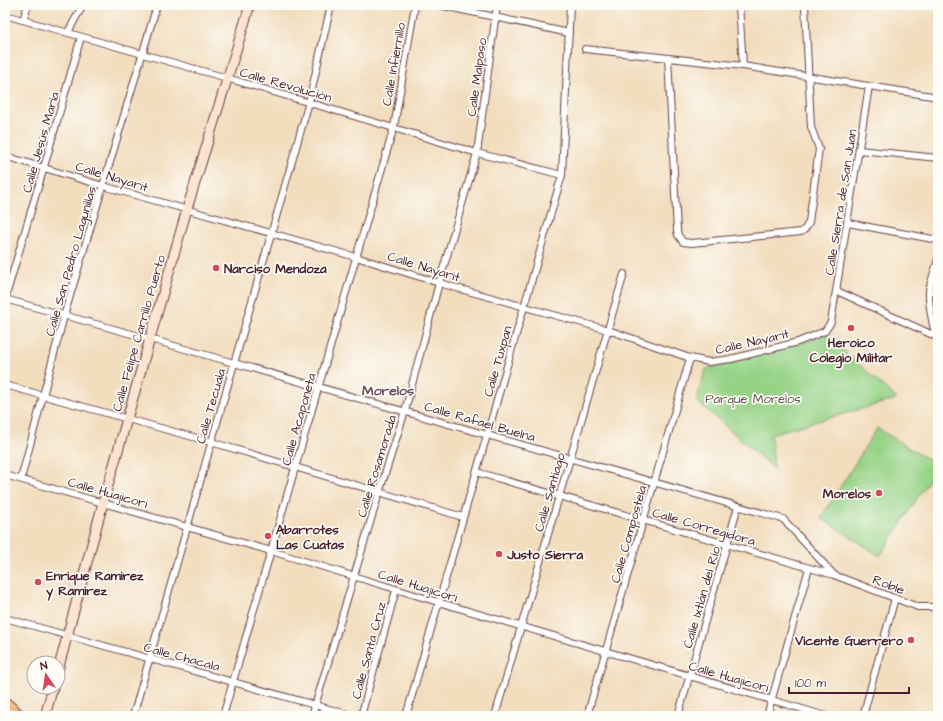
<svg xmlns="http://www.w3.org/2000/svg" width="943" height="721" font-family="'Architects Daughter',sans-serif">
<rect width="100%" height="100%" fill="#fdfcf7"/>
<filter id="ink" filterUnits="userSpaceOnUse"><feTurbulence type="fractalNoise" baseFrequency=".025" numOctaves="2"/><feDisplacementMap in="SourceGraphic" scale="8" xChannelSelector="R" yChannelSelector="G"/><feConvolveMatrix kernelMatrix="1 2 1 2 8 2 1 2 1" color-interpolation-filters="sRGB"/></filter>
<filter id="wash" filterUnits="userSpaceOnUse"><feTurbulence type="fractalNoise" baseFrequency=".012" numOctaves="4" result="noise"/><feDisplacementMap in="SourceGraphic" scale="16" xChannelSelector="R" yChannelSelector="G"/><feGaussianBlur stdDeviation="0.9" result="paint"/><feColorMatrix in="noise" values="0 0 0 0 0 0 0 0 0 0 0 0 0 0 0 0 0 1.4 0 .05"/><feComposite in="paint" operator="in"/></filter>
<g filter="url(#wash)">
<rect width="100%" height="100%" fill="#f2ddbd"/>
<g fill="#97d387" stroke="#707959">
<path d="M825 333 897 399 771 434 774 469 696 400 706 369C725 365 744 359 763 353 784 348 806 344 825 333Z"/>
<path d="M877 428 938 466 880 556 821 518Z"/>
</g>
</g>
<g filter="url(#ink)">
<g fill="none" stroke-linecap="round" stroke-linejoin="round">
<g stroke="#633c41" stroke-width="8">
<g id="street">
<path d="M439 5 569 33"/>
<path d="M739 5 743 66"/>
<path d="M5 15 227 78 477 153 562 175"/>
<path d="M23 20 28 5"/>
<path d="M68 32 83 5"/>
<path d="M585 49 743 66 938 97"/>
<path d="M668 58 677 231 678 235 683 242 692 243 801 232 805 229 809 222 819 149 811 127 805 5"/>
<path d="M859 150 938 158"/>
<path d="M5 156 103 186 356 257 439 283 608 330 690 358 709 362 731 359 798 342 825 331 831 322 869 86"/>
<path d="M848 223 938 240"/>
<path d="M938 260C935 270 931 280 929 291 928 301 933 331 938 341"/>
<path d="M837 291 935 336"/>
<path d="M5 299 150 339 234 363 783 519 834 575"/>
<path d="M5 299 44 167 81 37"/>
<path d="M5 385 211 442 463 517"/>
<path d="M476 472 834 575 918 607H938"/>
<path d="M5 475 271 551 438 602 826 716"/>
<path d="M21 479 64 316 157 5"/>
<path d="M5 618 354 716"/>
<path d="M133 716 309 102 331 5"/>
<path d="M223 716 394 127 415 5"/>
<path d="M312 716 379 493 405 411 439 283 477 153 497 5"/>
<path d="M361 716 396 590"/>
<path d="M406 716 562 175 570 5"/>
<path d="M495 716 624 274"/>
<path d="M587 716 690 358"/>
<path d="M678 716 738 506"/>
<path d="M767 716 809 568"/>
<path d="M863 716 895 598"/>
</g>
</g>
<g stroke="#633c41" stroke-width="11">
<g id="secondary">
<path d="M58 670 103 503 187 209 250 5"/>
<path d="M45 716 53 687"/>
</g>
</g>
<g stroke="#633c41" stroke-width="13">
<path id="highway" d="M5 703 20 716"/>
</g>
<use href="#street" stroke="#fff" stroke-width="6"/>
<use href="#secondary" stroke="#fde4d1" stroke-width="9"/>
<use href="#highway" stroke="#fabb8c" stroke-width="11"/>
</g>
</g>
<g fill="#d1495b" stroke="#fdfcf7" stroke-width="1.5">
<circle cx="216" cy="268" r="4"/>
<circle cx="851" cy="328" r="4"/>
<circle cx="879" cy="493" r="4"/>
<circle cx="268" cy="536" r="4"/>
<circle cx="499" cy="554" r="4"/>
<circle cx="38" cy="582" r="4"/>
<circle cx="911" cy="640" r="4"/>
</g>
<g text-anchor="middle" stroke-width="3.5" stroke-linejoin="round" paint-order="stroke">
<g font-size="13" fill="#4a1f2b" stroke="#fdfcf7">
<text transform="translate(393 64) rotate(-80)" y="5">Calle Infiernillo</text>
<text transform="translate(476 77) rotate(-82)" y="5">Calle Malpaso</text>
<text transform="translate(286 84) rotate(16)" y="5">Calle Revolución</text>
<text transform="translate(40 142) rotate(-74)" y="5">Calle Jesús María</text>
<text transform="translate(112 176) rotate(17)" y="5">Calle Nayarit</text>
<text transform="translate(840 202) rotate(-81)" y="5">Calle Sierra de San Juan</text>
<text transform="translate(70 261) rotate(-74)" y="5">Calle San Pedro Lagunillas</text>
<text transform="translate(424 266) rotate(17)" y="5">Calle Nayarit</text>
<text transform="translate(138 333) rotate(-74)" y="5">Calle Felipe Carrillo Puerto</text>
<text transform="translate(752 341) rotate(-13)" y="5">Calle Nayarit</text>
<text transform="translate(497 361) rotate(-74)" y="5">Calle Tuxpan</text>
<text transform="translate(210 406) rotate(-74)" y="5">Calle Tecuala</text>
<text transform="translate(298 419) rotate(-74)" y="5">Calle Acaponeta</text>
<text transform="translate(480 421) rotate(16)" y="5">Calle Rafael Buelna</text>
<text transform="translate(376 466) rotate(-73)" y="5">Calle Rosamorada</text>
<text transform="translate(108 492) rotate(16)" y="5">Calle Huajicori</text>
<text transform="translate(549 492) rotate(-74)" y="5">Calle Santiago</text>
<text transform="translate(704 526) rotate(16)" y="5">Calle Corregidora</text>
<text transform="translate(628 534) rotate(-74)" y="5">Calle Compostela</text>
<text transform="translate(889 584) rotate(21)" y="5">Roble</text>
<text transform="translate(418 585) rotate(17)" y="5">Calle Huajicori</text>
<text transform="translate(701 597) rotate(-74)" y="5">Calle Ixtlán del Río</text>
<text transform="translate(368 650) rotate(-75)" y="5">Calle Santa Cruz</text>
<text transform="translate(182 656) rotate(15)" y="5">Calle Chacala</text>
<text transform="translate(729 676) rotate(16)" y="5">Calle Huajicori</text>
</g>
<g font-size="13" font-weight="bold" fill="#4a1f2b" stroke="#fdfcf7" text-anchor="start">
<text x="224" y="273">Narciso Mendoza</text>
<text x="851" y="347" text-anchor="middle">Heroico<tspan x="851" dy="15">Colegio Militar</tspan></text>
<text x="871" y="498" text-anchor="end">Morelos</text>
<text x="276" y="534">Abarrotes<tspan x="276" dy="15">Las Cuatas</tspan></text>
<text x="507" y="559">Justo Sierra</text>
<text x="46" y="580">Enrique Ramirez<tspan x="46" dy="15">y Ramirez</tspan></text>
<text x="903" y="645" text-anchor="end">Vicente Guerrero</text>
</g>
<g font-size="13" fill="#615547" stroke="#fdfcf7">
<text x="753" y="403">Parque Morelos</text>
</g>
<g font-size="14" font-weight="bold" fill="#6e4d65" stroke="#fdfcf7">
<text x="388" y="395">Morelos</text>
</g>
</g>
<rect width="943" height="721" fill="none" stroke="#fdfcf7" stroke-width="20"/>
<g transform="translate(46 675) rotate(347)"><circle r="19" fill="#fdfcf7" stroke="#b5a4a5"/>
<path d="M0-3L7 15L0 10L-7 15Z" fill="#d1495b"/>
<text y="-6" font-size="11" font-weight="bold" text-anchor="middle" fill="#4a1f2b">N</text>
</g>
<path d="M789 687v6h120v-6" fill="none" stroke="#4a1f2b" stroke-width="2"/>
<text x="795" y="687" font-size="12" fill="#4a1f2b" stroke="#fdfcf7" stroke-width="3" paint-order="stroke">100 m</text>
</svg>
